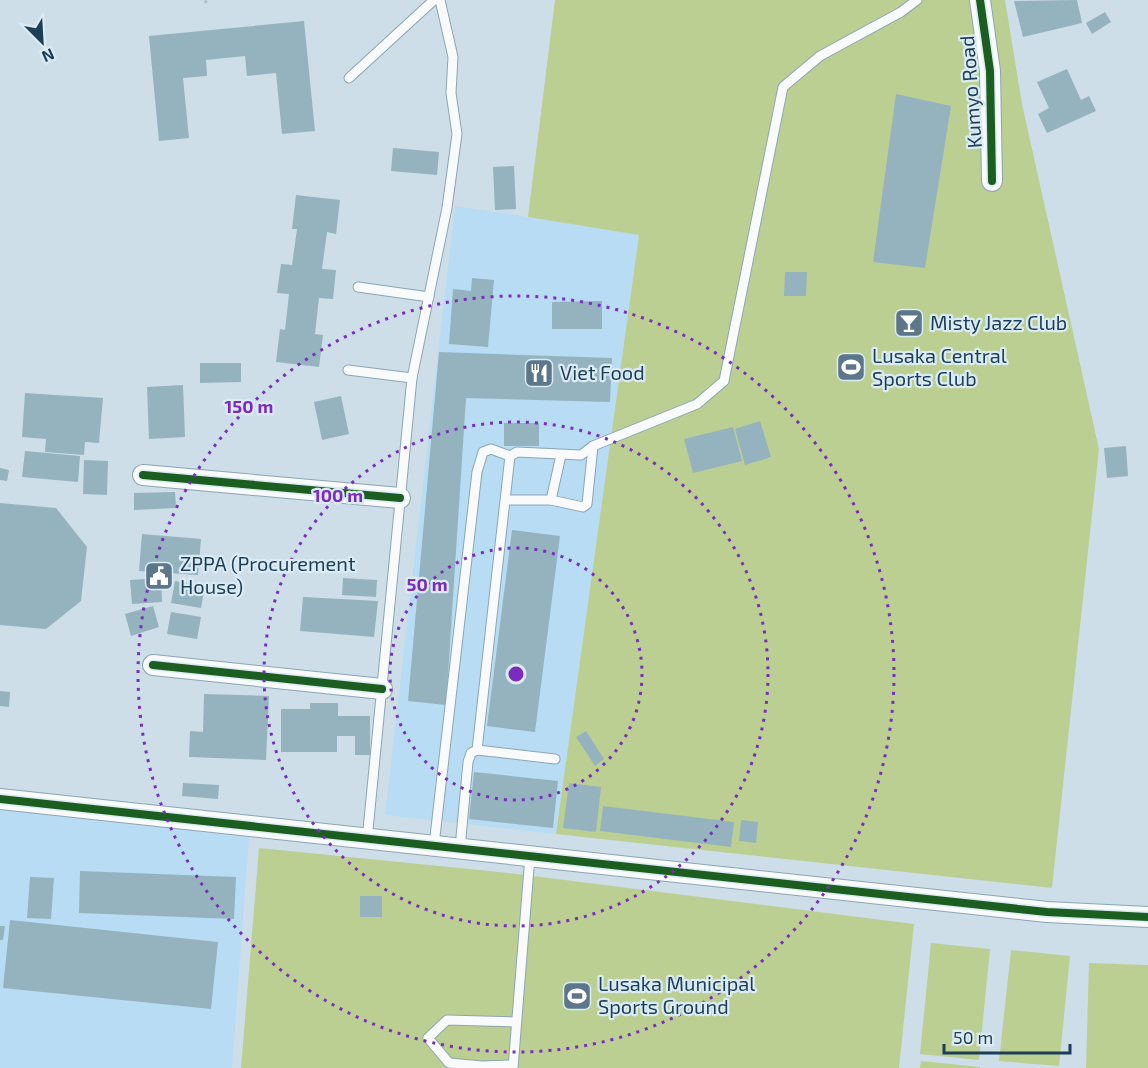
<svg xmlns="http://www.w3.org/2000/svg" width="1148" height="1068" font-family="'Exo 2',sans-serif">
<rect width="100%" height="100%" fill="#cddee9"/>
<g fill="#b8dcf4">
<path d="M455 206 639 234 556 834 385 815Z"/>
<path d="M0 809 249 837 232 1068H0Z"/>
</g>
<g fill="#bccf93">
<path d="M555 0H1005L1022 104 1099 449 1052 888 556 834 639 235 528 217Z"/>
<path d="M259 848 509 873 914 924 899 1068H241Z"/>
<path d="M931 943 990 949 979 1060 920 1054Z"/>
<path d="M1011 950 1070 956 1059 1066 999 1061Z"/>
<path d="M1089 963 1148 965V1068H1086Z"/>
<path d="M921 1061 980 1067V1068H920Z"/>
</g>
<g fill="#94b3be">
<path d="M1077 0 1082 23 1023 37 1014 1Z"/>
<path d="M1105 12 1111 22 1092 34 1086 23Z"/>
<path d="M304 21 315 131 282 134 276 73 247 76 245 56 206 60 207 76 183 78 189 138 159 141 149 36Z"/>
<path d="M1067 69 1081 100 1089 96 1096 111 1047 133 1038 114 1049 108 1037 82Z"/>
<path d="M896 94 951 106 925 268 873 262Z"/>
<path d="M393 148 439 152 437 175 391 171Z"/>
<path d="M514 166 516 209 495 210 493 167Z"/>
<path d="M296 195 340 200 336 234 327 232 322 269 336 270 333 299 319 298 315 334 323 335 319 367 276 362 280 329 285 330 289 294 277 293 281 264 292 265 297 229H292Z"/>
<path d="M785 272H807L806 296H784Z"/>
<path d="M472 278 494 280 488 347 449 344 453 289 471 291Z"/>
<path d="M602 301V329H552V302Z"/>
<path d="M439 352 612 358 610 402 466 398 446 705 408 701Z"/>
<path d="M200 363H241V382L200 383Z"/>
<path d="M183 385 185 437 149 439 147 387Z"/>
<path d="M25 393 103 398 99 443 85 442 84 455 45 452 46 439 22 437Z"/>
<path d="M341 396 349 434 322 440 314 402Z"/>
<path d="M760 421 771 457 745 465 735 429Z"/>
<rect x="504" y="423" width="35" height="23"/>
<path d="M733 427 742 461 693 473 684 439Z"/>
<path d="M1126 446 1128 476 1107 478 1104 448Z"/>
<path d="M25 451 80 456 78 482 22 477Z"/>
<path d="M84 460 108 461 107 495 83 494Z"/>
<path d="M0 468 9 470 7 481 0 480Z"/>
<path d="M175 492 176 508 134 510V493Z"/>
<path d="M0 503 56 508 87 547 81 601 46 629 0 625Z"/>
<path d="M512 530 560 536 535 732 487 726Z"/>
<path d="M142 534 201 539 198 575 139 571Z"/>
<path d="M161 578 162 602 132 604 130 580Z"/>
<path d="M343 578 377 580 376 597 342 595Z"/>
<path d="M175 581 205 586 201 608 171 603Z"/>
<path d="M303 597 378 601 374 637 300 631Z"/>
<path d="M153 606 159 627 131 636 125 614Z"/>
<path d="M171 612 201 617 197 639 167 634Z"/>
<path d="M0 691 10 692 9 707 0 706Z"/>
<path d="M204 694 269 696 266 760 189 757 190 731 203 732Z"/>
<path d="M310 703H338V716H370V755H355V736H337V752H281V709H310Z"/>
<path d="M586 731 604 759 595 766 576 737Z"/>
<path d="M474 772 558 781 553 828 469 819Z"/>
<path d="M183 783 219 785 218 799 182 796Z"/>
<path d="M569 783 601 787 596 832 563 828Z"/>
<path d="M603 806 734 822 731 847 600 831Z"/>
<path d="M741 820 758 822 756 843 739 841Z"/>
<path d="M80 871 236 877 234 919 79 913Z"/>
<path d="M30 877 54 878 51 919 27 918Z"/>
<rect x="360" y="896" width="22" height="21"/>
<path d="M10 920 218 942 211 1009 3 988Z"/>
<path d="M0 926H5L3 940H0Z"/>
</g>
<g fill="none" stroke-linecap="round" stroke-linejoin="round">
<g stroke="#8ca5b3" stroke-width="11">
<g id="service">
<path d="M349 78 434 0"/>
<path d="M358 287 429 297"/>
<path d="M348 370 412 378 367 840"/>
<path d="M412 378 447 208 457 134 451 93 453 57 440 0"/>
<path d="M510 456 517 452 581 455 593 446 697 404 724 381 783 87 820 56 901 12 917 0"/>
<path d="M506 500H551L561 455"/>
<path d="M551 500 583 507 587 504 593 446"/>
<path d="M477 750 555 759"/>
<path d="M434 845 477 472 483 452 491 449 510 456 477 750 471 753 468 762 460 848"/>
<path d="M513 1065 482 1066 449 1063 428 1038 447 1020 516 1022"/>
<path d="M513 1068 530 856"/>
</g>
</g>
<g stroke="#8ca5b3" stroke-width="22">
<g id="minor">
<path d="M980 0 990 71 992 181"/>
<path d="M143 475 400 498"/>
<path d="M153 665 382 689"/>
<path d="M0 799 1047 912 1148 917"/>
</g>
</g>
<path stroke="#b2bec5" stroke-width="3" stroke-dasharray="3 3" stroke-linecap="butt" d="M205 3 207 0"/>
<use href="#service" stroke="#f8fafc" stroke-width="9"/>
<use href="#minor" stroke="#f8fafc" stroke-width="20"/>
<g stroke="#dbebf6" stroke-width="11">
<g id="cycleway">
<path d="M980 0 990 71 992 181"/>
<path d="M143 475 400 498"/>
<path d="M153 665 382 689"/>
<path d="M0 799 1047 912 1148 917"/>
</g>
</g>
<use href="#cycleway" stroke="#1b5e20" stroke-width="8"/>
</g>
<g fill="none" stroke="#7b2cbf" stroke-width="3" stroke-dasharray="3 6">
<circle cx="516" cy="674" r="126"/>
<circle cx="516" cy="674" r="252"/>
<circle cx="516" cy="674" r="378"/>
</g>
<defs>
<g id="bar-square" transform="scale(1.5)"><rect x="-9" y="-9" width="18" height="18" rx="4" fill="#5b7789" stroke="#dbebf6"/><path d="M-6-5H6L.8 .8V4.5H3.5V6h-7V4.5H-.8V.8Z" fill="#fff"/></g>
<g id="stadium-square" transform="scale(1.5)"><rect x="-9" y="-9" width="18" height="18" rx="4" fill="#5b7789" stroke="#dbebf6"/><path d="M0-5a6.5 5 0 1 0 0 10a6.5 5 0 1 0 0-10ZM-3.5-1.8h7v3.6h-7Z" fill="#fff"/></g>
<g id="restaurant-square" transform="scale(1.5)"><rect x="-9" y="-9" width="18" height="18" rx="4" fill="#5b7789" stroke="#dbebf6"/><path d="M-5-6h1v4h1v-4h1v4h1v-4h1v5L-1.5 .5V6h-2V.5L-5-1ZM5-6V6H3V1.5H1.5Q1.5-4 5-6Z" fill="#fff"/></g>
<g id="civic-square" transform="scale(1.5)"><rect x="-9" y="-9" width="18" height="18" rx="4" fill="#5b7789" stroke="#dbebf6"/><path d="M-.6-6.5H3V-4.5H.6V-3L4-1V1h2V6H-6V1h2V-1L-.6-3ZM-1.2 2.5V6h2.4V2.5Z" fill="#fff"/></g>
</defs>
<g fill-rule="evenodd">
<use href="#bar-square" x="909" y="323"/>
<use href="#stadium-square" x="851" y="367"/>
<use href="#restaurant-square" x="539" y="373"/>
<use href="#civic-square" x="159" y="576"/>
<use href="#stadium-square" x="577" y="996"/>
</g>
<g text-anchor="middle" stroke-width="4.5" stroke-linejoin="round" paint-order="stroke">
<g font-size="20" fill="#1d3f55" stroke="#dbebf6">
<text transform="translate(971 92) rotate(-94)" y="7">Kumyo Road</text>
</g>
<g font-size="20" fill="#1d3f55" stroke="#dbebf6" text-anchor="start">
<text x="930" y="330">Misty Jazz Club</text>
<text x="872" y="363">Lusaka Central<tspan x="872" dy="23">Sports Club</tspan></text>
<text x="560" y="380">Viet Food</text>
<text x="180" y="571">ZPPA (Procurement<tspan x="180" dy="23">House)</tspan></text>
<text x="598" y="991">Lusaka Municipal<tspan x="598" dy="23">Sports Ground</tspan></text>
</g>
</g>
<circle cx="516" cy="674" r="9" fill="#7b2cbf" stroke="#dbebf6" stroke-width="3"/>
<g font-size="18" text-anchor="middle" font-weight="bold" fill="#7b2cbf" stroke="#dbebf6" stroke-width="4.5" stroke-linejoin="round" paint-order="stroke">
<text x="249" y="413">150 m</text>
<text x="338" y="502">100 m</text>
<text x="427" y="591">50 m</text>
</g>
<g transform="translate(42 42) rotate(156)" stroke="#dbebf6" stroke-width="4.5" paint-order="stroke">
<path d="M0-4.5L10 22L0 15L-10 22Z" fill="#1d3f55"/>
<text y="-9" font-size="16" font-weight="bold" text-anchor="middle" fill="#1d3f55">N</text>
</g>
<path d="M944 1044v9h126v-9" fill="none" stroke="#1d3f55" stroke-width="3"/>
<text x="953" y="1044" font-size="18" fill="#1d3f55" stroke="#dbebf6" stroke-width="4.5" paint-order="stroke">50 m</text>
</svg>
